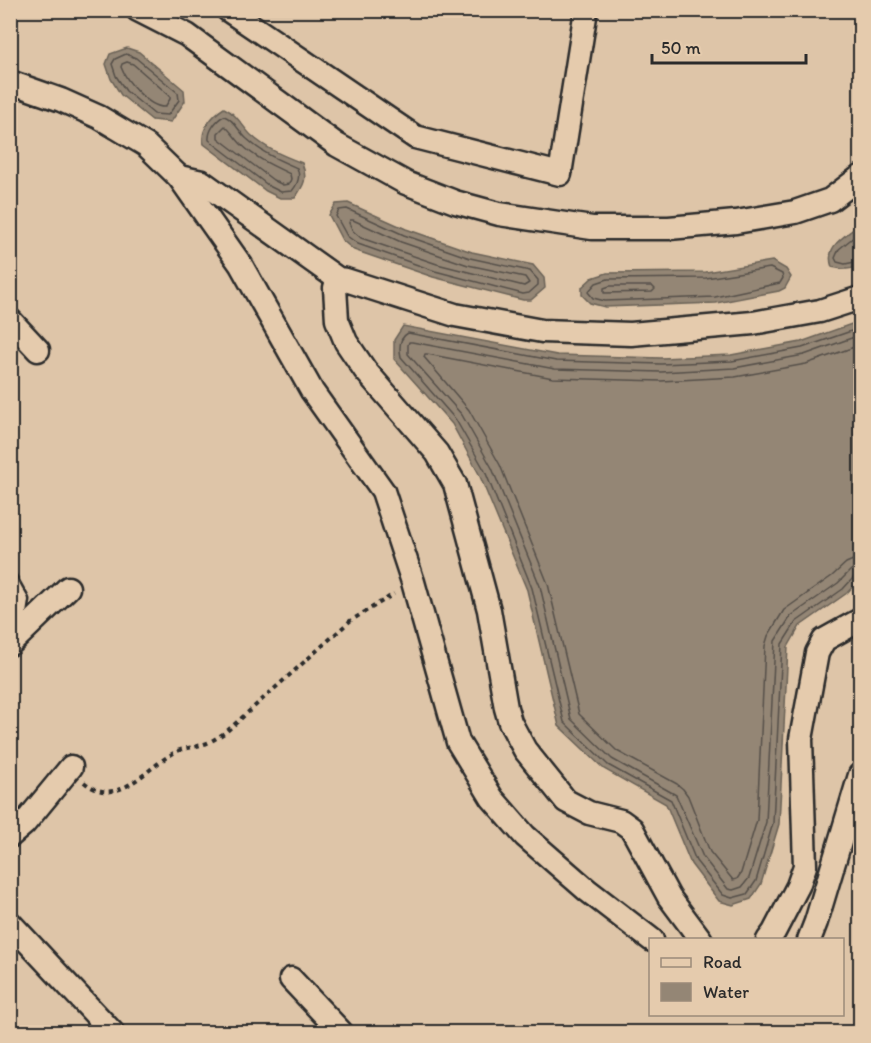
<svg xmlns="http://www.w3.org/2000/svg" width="871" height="1043" font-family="Itim,sans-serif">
<rect width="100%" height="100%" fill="#dec5a8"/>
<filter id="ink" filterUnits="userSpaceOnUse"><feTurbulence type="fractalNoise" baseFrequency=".0167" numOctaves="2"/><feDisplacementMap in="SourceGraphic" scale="12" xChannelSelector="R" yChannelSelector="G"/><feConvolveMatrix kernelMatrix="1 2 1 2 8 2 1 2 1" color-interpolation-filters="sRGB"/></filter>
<g filter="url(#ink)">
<g fill="#948675" stroke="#6a6257" stroke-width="1.5">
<path d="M127 48 139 52 184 90 185 101 171 122 152 120 121 95 111 79 106 64 110 54Z"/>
<path d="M224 108C237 114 242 126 251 135 266 149 284 156 302 163 308 179 304 185 295 198H280L266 191 204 144C199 130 213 115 224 108Z"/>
<path d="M348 203 406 229 472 252 533 265 544 278 545 288 531 300H523L433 277 354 250 342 240 329 215 336 204Z"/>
<path d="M860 224V265C851 271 842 269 832 267 824 245 846 236 860 224Z"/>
<path d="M772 261 786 269 791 277 785 288 779 291 716 303 605 307 590 303 582 295V287L592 278 607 273 706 272Z"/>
<path d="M860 321V579L847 593 800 626 788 647 779 824 761 884 751 899 733 905 719 901 691 864 666 804 604 769 559 726 527 590 479 474 452 424 394 359V340L403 326 557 355 661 358 731 355 801 342Z"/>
</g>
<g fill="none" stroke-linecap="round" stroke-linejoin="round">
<g stroke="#554f49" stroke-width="1.5">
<path d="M126 54 136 58 178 93 179 100 168 115 154 114 126 91 116 76 112 64 115 59Z"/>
<path d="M127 62 133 64 170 96V99L165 107C149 108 126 81 121 67L122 64Z"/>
<path d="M224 116C234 119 239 132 247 139 262 153 279 160 297 168 301 177 298 184 292 191L281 192 269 186 209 140C208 131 216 120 224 116Z"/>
<path d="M225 126C231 131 235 138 241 144 255 158 273 166 290 174L291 179 289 184 283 185 273 180 218 138V133Z"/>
<path d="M347 209 404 235 470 258 530 271 538 280V285L529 293 523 294 435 271 358 244 347 236 336 216 339 210Z"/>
<path d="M350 220H353L401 242 468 265 525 277 529 283 524 286 437 264 361 238 353 231 349 223Z"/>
<path d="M860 232 839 249 835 258 837 262 845 264 860 261"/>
<path d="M770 268 782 274 783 278 780 283 715 297 605 301 593 298 588 292 596 283 608 279 706 278Z"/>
<path d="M610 286H652L655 289 652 292 604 293V288Z"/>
<path d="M860 328 802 348 732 361 661 364 556 361 408 333C399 338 399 348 401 357L456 420 485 471 532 588 564 722 608 765 671 800 696 861 723 895 732 898 747 894 756 881 773 823 782 644 796 622 843 589 854 577 860 576"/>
<path d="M860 335 804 355 734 368 661 372 555 369 412 342H409L408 345V354L462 415 492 468 540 586 571 719 612 759 676 795 703 857 728 889 733 890 742 887 749 878 766 822 775 641 791 616 838 583 851 570 860 568"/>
<path d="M860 345 806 364 735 377 661 381 553 378 427 354H425L424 357 469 410 500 465 548 584 579 714 617 751 677 784 683 789 688 796 710 852 733 880 737 879 741 873 757 820 765 646 768 636 784 610 832 576 846 563 853 560 860 559"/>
</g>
<g stroke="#2b2b2b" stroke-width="15">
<path id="service" d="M10 577 23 600 18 633"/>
</g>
<g stroke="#2b2b2b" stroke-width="27">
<g id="minor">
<path d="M138 10 187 35 337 145 406 183 455 202 499 214 592 228H669L736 222 795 212 830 200 860 177"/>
<path d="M228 10 415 137 560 174 586 10"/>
<path d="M10 82 61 100 99 117 146 145 179 177 241 265 312 391 383 491 413 582 458 742 492 798 525 836 587 890 652 940"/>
<path d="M179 177 202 182 338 279 346 280 455 315 542 331 631 334 753 323 820 311 860 298"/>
<path d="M338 279 335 288 337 320 346 342 365 370 437 453 455 484 489 610 506 708 510 722 525 750 566 801 589 813 621 821 632 829 669 897 701 940"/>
<path d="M10 320 38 350"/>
<path d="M10 644 68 588"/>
<path d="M10 836 24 824 71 767"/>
<path d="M10 923 112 1032"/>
<path d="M768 940 774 932 798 886 805 866 801 739 817 653 824 640 860 620"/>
<path d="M809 940 816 922 860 775"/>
<path d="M291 979 341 1032"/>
</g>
</g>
<path stroke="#2b2b2b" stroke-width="4" stroke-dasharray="4.5 4.5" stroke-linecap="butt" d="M84 782C118 810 145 768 174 753 181 748 192 748 201 745 210 743 218 737 226 732L350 621 394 594"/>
<use href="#service" stroke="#e5cbad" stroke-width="10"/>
<use href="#minor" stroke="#e5cbad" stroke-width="22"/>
</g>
</g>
<rect width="871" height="1043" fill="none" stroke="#e5cbad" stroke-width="36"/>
<rect x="18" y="18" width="835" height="1007" fill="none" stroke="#2b2b2b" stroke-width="2" filter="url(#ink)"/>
<rect x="649" y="938" width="195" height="78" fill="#e5cbad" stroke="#9b8b79" stroke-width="1.5"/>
<rect x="661" y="958" width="30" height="9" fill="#e5cbad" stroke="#9b8b79" stroke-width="1.5"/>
<text x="703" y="968" font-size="18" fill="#2b2b2b">Road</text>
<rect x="661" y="983" width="30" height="18" fill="#948675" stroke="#9b8b79" stroke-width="1.5"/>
<text x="703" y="998" font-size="18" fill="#2b2b2b">Water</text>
<path d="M652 54v9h154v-9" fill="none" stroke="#2b2b2b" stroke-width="3"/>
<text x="661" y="54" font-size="18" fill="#2b2b2b" stroke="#e5cbad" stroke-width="4.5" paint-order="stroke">50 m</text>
</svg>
